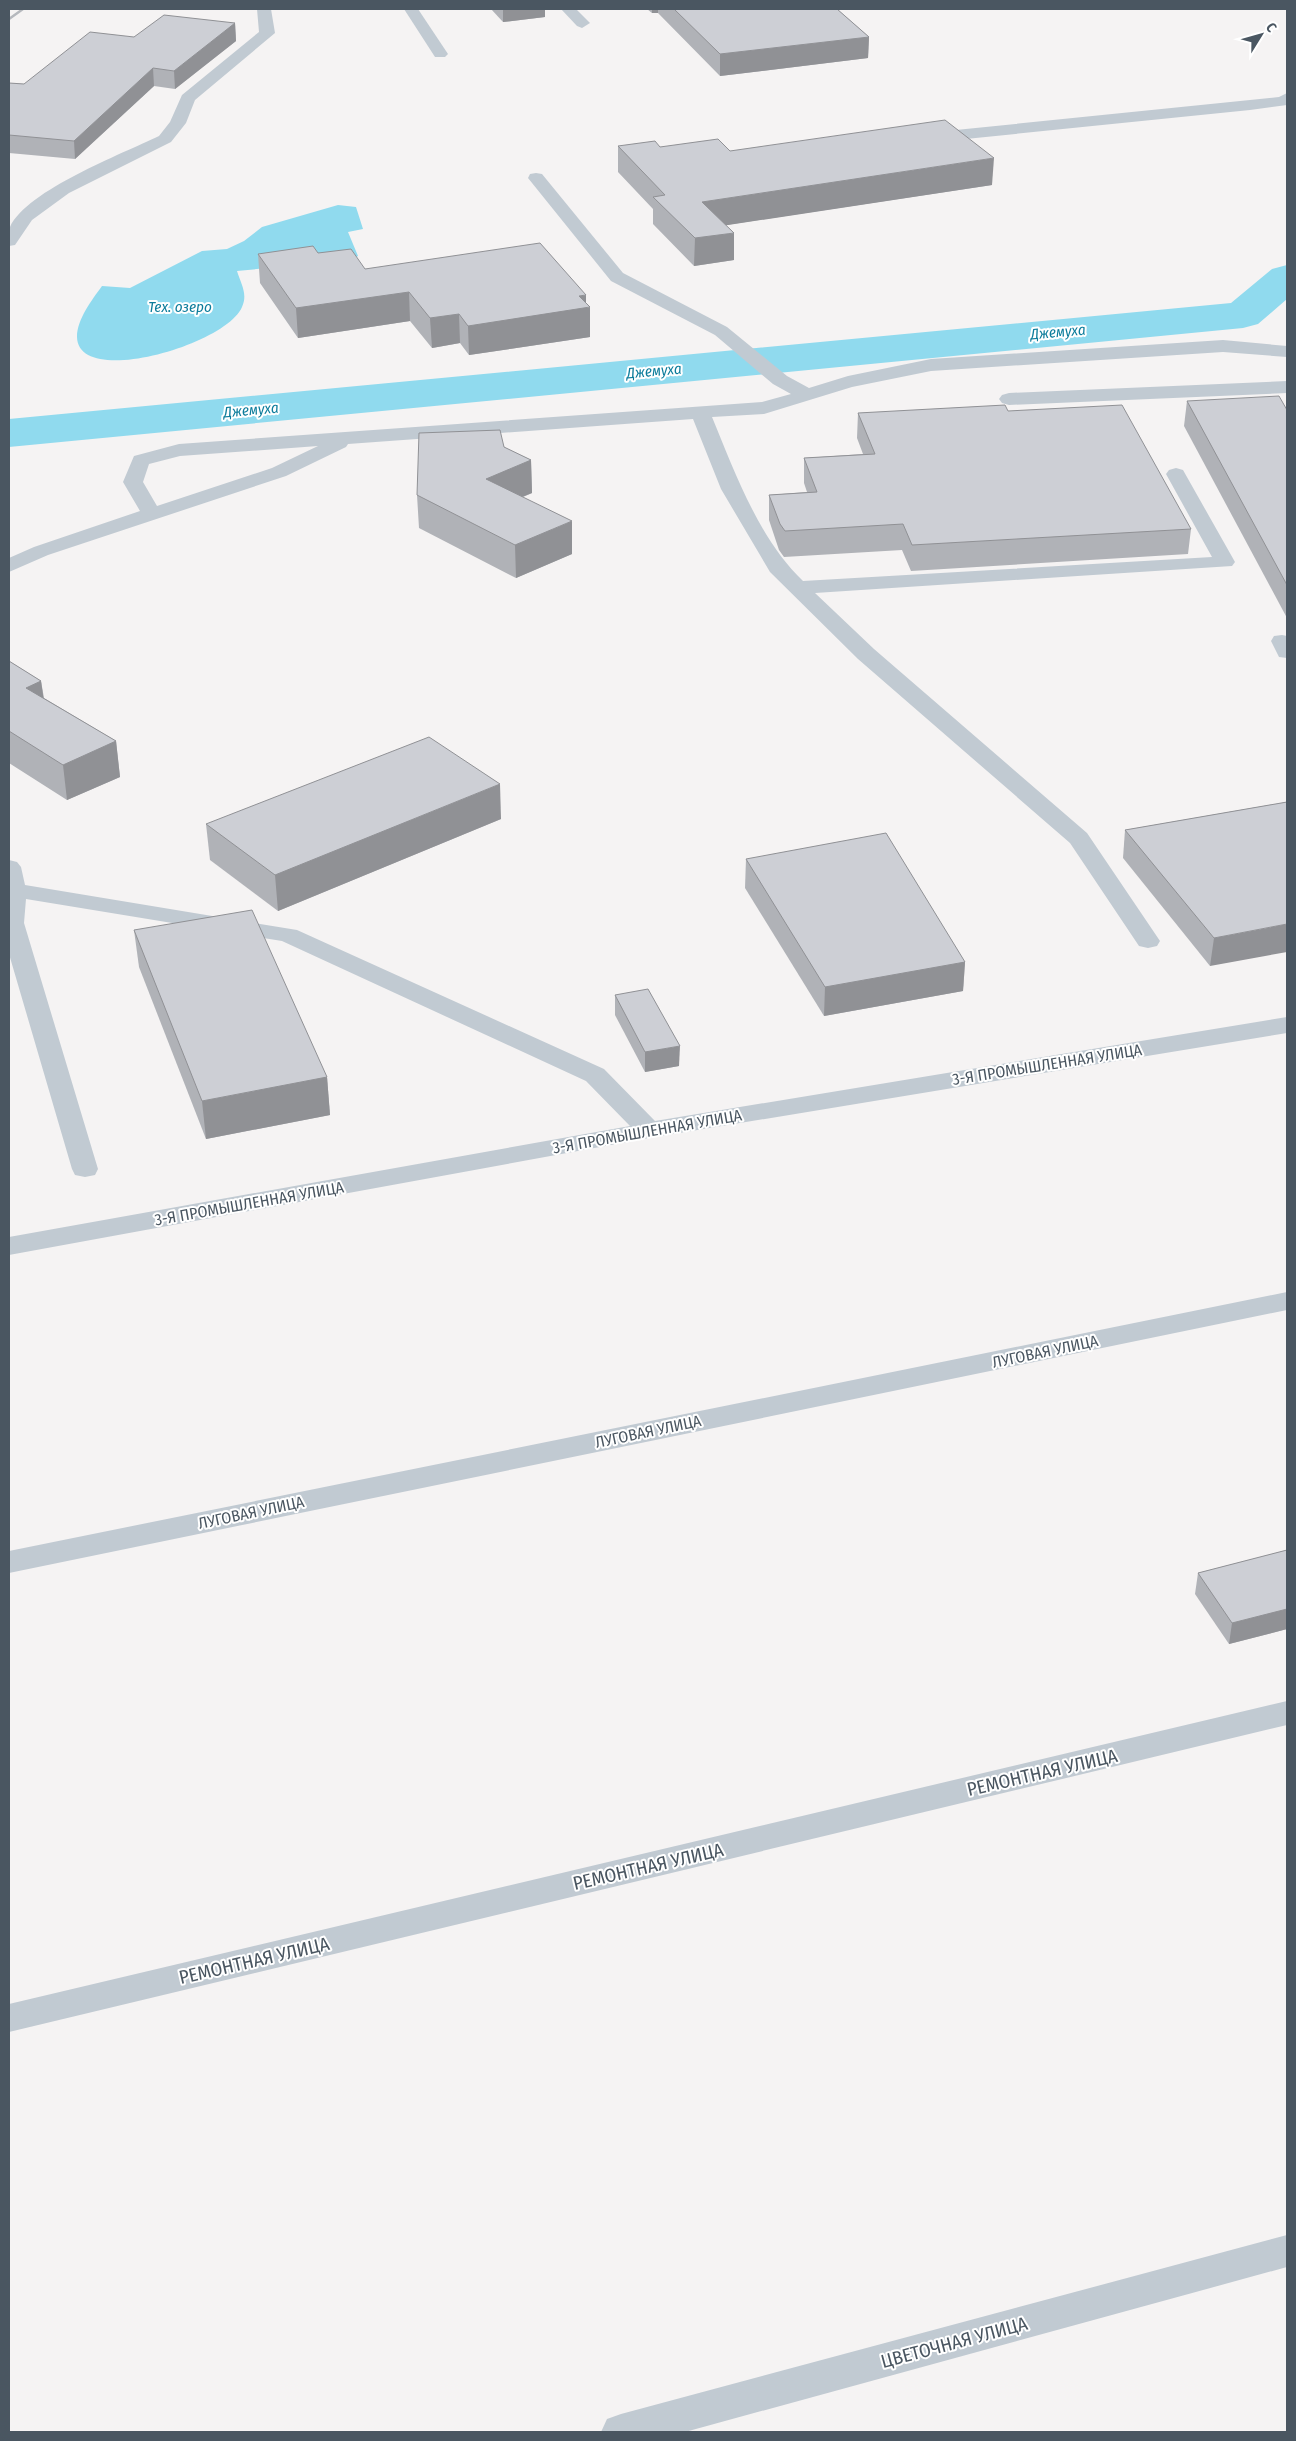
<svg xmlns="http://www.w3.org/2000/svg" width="1296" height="2441" font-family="'Fira Sans Condensed',sans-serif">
<rect width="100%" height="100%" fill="#f5f3f3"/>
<path fill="#90daee" d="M338 205 356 207 363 229 348 232 358 256 352 260 237 271C241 284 248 294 242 307 226 345 78 388 77 337 77 319 92 300 102 286L130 288 202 251 227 249 244 241 262 227Z"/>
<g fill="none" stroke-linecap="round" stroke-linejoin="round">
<path fill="#90daee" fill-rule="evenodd" d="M1287 265V299L1258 324 1243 328 9 447V419L1231 303 1272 269Z"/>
<g fill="#c1cad2" fill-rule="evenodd">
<path d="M257 9H271L275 33 195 100 186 123 171 142 69 193 32 220 15 245 9 246C9 240 7 232 10 227 27 190 122 154 159 136L170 122 182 95 259 32Z"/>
<path d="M404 9H418L448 54 445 57H435Z"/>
<path d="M561 9H576L590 23 582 28 577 26Z"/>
<path d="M1287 93V105L1250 110 926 143 920 141 918 138 920 135 926 133 1250 100 1279 97Z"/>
<path d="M536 173 542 174 623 273 727 327 787 376 809 388 848 376 931 359 1223 340 1287 346V357L1223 352 931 371 852 387 764 414 712 417C735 473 759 539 803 581L1212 557 1166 474 1169 470 1176 468 1183 470 1235 562 1232 566 815 593 874 649 1087 833 1160 941 1157 946 1148 948 1139 946 1070 843 858 659 770 572 721 489 693 419 348 444 346 447 286 476 48 555 9 572V558L34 547 140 511 123 482 134 456 179 444 762 402 791 394 773 384 715 335 611 281 528 178 530 174ZM318 446 272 468 157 506 143 482 149 464 180 456Z"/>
<path d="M1287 381V393L1009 405 1002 403 999 399 1002 395 1009 393Z"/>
<path d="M1282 635 1287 636V658L1279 657 1271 641 1274 636Z"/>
<path d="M9 860 17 862 21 867 25 885 297 930 604 1069 655 1121 1287 1017V1033L649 1138 9 1255V1237L630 1126 586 1081 282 941 26 899 24 923 98 1169 95 1175 85 1177 75 1175 72 1169 9 954Z"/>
<path d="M1287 1292V1310L9 1573V1551Z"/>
<path d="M1287 1701V1725L9 2032V2004Z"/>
<path d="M1287 2235V2267L685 2432H601L607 2419 621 2414Z"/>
</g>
<path stroke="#b5b8bd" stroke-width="2.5" d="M9 19 23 9"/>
</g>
<g fill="#b0b2b7">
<path d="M491 9H545V17L503 22Z"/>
<path d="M647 9H837L869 37 868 58 720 76 658 13H652Z"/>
<path d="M235 23 236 41 175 89 154 86 75 159 9 153V83L24 84Z"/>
<path d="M618 146 660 147 730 151 992 185 726 225 734 260 694 266 653 224V209L618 172Z"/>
<path d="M318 253 365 269 586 304 590 337 469 355 460 343 432 348 410 321 298 338 260 283 258 254Z"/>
<path d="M1187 401 1287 410V618L1184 426Z"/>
<path d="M1008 411 1191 529 1188 554 911 571 902 550 784 557 779 550 769 520V495L807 492 804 483V458L863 454 857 438 858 413Z"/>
<path d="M504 447 531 460 532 493 523 497 572 554 516 578 419 528 417 495Z"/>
<path d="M9 661 41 681 44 698 116 741 120 777 67 800 9 763Z"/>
<path d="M1287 802 1210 966 1123 858 1125 830Z"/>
<path d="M501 819 278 911 210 860 206 824Z"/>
<path d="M746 859 965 962 963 991 824 1016 745 888Z"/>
<path d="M134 930 327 1077 330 1115 206 1139 139 967Z"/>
<path d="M615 995 679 1066 645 1072 615 1015Z"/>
<path d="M1287 1550V1629L1229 1644 1195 1594 1198 1573Z"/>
</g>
<g fill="#909195">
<path d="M503 9H545V17L503 22Z"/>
<rect x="652" y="9" width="6" height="4"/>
<path d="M235 23 236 41 175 89 174 71Z"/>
<path d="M869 37 868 58 720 76V54Z"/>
<path d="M153 68 154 86 75 159 74 141Z"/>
<path d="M994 158 992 185 702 229V202Z"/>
<path d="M734 233V260L694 266 695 238Z"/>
<path d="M409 292 410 321 298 338 296 308Z"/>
<path d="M586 295V308L590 307V337L469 355 468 326 579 296Z"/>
<path d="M459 314 460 343 432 348 430 318Z"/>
<path d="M531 460 532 493 487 511 486 479Z"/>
<path d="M572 521V554L516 578 515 545Z"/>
<path d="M41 681 46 716 26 688Z"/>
<path d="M116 741 120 777 67 800 63 765Z"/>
<path d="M500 784 501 819 278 911 275 875Z"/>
<path d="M1287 924V952L1210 966 1214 938Z"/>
<path d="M965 962 963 991 824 1016 825 987Z"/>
<path d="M680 1046 679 1066 645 1072V1052Z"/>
<path d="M327 1077 330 1115 206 1139 202 1101Z"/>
<path d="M1287 1609V1629L1229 1644 1232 1623Z"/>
</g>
<g fill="#cdcfd5" stroke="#909195">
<path d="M674 9H837L869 37 720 54Z"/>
<path d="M164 15 235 23 174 71 153 68 74 141 9 135V83L24 84 90 32 134 37Z"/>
<path d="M945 120 994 158 702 202 734 233 695 238 653 197 665 195 618 146 655 141 660 147 718 139 730 151Z"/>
<path d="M540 243 586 295 579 296 590 307 468 326 459 314 430 318 409 292 296 308 258 254 313 246 318 253 351 249 365 269Z"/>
<path d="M1279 396 1287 410V585L1187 401Z"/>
<path d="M1005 405 1008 411 1122 405 1191 529 912 545 903 524 785 531 780 524 769 495 817 492 804 458 875 454 858 413Z"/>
<path d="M500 430 504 447 531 460 486 479 572 521 515 545 417 495 419 433Z"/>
<path d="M9 661 41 681 26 688 116 741 63 765 9 731Z"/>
<path d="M429 737 500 784 275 875 206 824Z"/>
<path d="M1287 802V924L1214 938 1125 830Z"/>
<path d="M886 833 965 962 825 987 746 859Z"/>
<path d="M252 910 327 1077 202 1101 134 930Z"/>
<path d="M648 989 680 1046 645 1052 615 995Z"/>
<path d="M1287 1550V1609L1232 1623 1198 1573Z"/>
</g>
<g text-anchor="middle" stroke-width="4" stroke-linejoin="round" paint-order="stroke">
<g font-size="15" font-style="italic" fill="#0c7c9b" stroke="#fff">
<text x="180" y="312">Тех. озеро</text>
<text transform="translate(1058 332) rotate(-5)" y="5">Джемуха</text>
<text transform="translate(654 371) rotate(-5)" y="5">Джемуха</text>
<text transform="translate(251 410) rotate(-5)" y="5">Джемуха</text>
</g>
<g font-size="16" fill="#4a5661" stroke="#fff">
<text transform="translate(1047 1064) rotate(-9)" y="6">3-Я ПРОМЫШЛЕННАЯ УЛИЦА</text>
<text transform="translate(647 1131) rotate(-10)" y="6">3-Я ПРОМЫШЛЕННАЯ УЛИЦА</text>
<text transform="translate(249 1203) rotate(-10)" y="6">3-Я ПРОМЫШЛЕННАЯ УЛИЦА</text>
<text transform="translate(1045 1351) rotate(-12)" y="6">ЛУГОВАЯ УЛИЦА</text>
<text transform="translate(648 1431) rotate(-12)" y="6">ЛУГОВАЯ УЛИЦА</text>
<text transform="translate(251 1512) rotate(-12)" y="6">ЛУГОВАЯ УЛИЦА</text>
</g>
<g font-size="19" fill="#4a5661" stroke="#fff">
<text transform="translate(1042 1772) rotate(-13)" y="7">РЕМОНТНАЯ УЛИЦА</text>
<text transform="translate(648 1866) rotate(-13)" y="7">РЕМОНТНАЯ УЛИЦА</text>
<text transform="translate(254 1960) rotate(-13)" y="7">РЕМОНТНАЯ УЛИЦА</text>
<text transform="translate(954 2342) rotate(-15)" y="7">ЦВЕТОЧНАЯ УЛИЦА</text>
</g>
</g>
<rect width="1296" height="2441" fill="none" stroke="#4a5661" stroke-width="20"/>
<g transform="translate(1261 35) rotate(53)" stroke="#ffffff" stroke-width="4" paint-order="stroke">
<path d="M0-4L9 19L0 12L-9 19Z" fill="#4a5661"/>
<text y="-8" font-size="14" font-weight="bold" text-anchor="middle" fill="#4a5661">С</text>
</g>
</svg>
